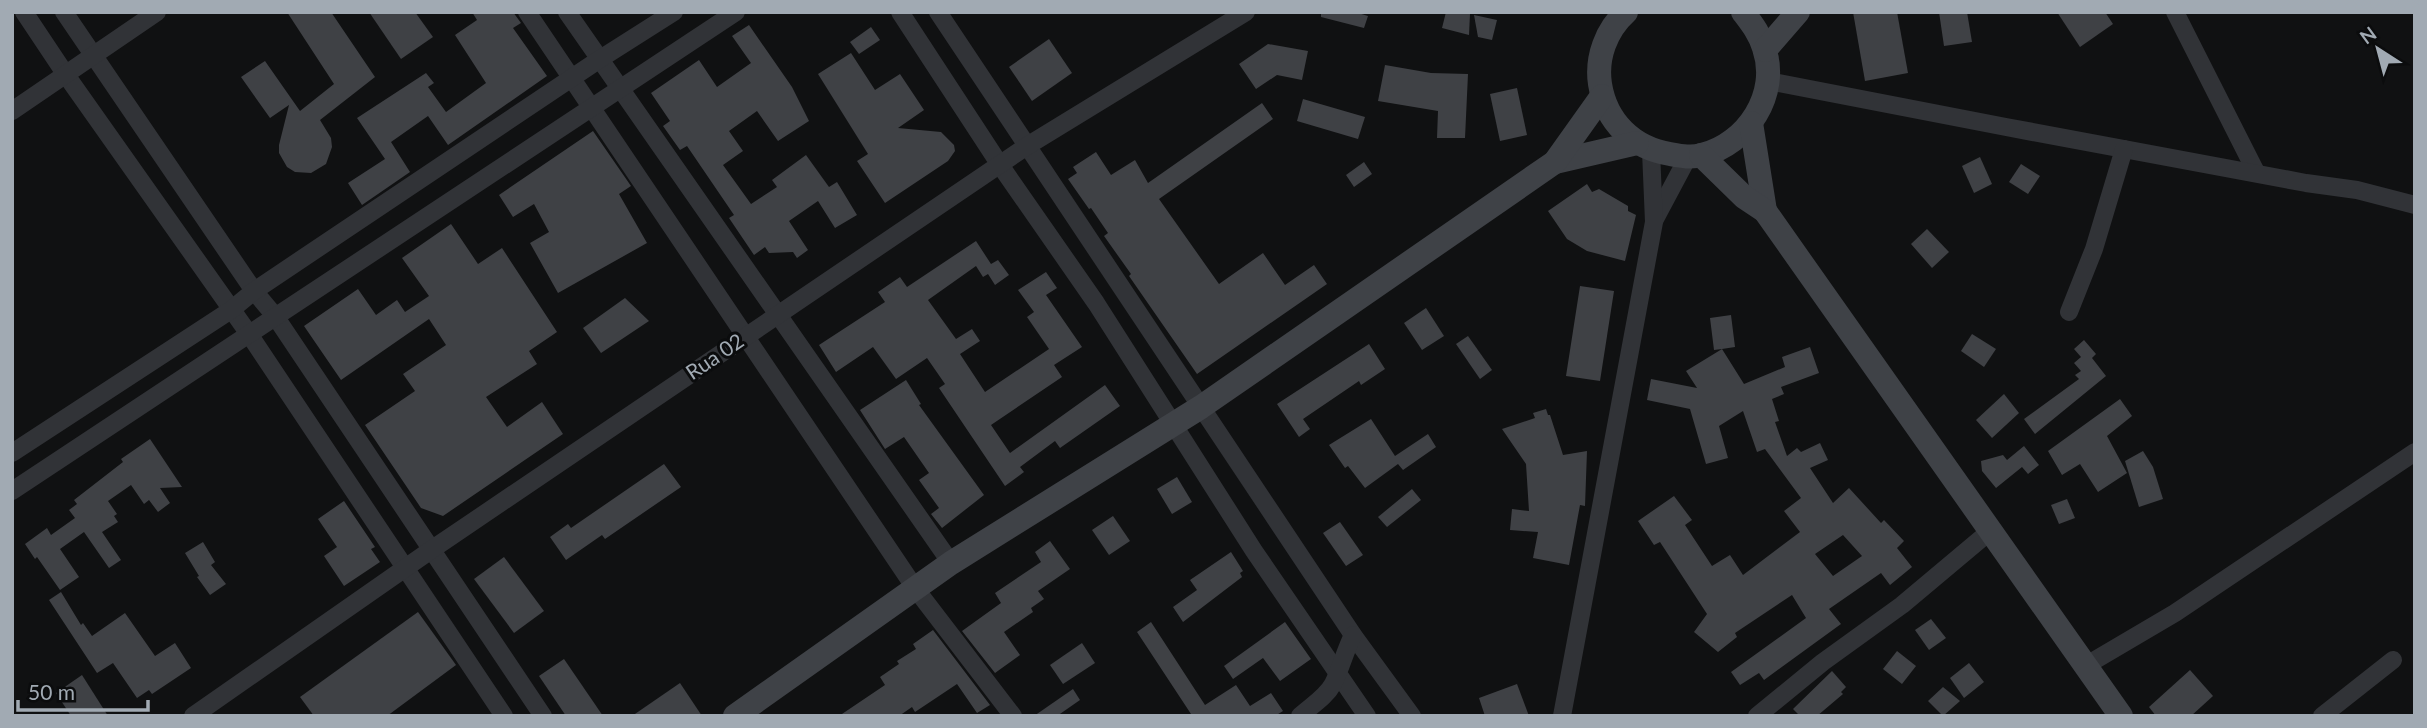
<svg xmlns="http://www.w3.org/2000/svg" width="2427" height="728" font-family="Lato,sans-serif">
<rect width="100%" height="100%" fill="#101112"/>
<g fill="#3f4145" fill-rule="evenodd">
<path d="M287 12H331L375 77 320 120 331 138 332 147 326 164 311 173 295 172 287 167 279 153V145L289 105 270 118 241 77 265 61 300 111 334 84Z"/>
<path d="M369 12H415L433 37 401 59Z"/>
<path d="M472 12H513L521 23 513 28 547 76 448 145 428 116 391 142 410 172 362 205 348 183 385 159 357 118 426 73 434 83 428 87 446 112 486 83 455 35 477 20Z"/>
<path d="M1321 12H1355L1368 16 1364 28 1321 17Z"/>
<path d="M1446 12 1470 14 1469 35 1442 28Z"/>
<path d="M1853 12H1897L1908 73 1865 81Z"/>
<path d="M1939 12H1967L1972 42 1944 46Z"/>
<path d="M2057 12H2105L2113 24 2080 47Z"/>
<path d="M1474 15 1497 20 1492 40 1478 37Z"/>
<path d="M749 25 792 87 809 121 778 141 757 111 729 131 743 151 723 165 751 204 777 187 772 180 806 155 829 187 837 182 857 215 835 228 818 201 789 221 808 250 797 258 793 252 769 253 765 247 754 255 729 218 734 215 687 146 680 150 663 126 670 121 651 93 699 60 717 87 751 63 732 36Z"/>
<path d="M871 27 880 40 859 54 850 42Z"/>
<path d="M1049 39 1072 73 1032 101 1009 67Z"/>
<path d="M1268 44 1308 51 1302 80 1277 75 1256 89 1239 64Z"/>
<path d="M851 53 875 90 900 74 924 110 898 128 941 132 954 145 955 151 948 161 885 203 857 161 868 154 818 74Z"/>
<path d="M1385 65 1431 73 1468 74 1465 138H1437L1438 111 1378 101Z"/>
<path d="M1517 88 1527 135 1500 141 1490 94Z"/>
<path d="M1303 99 1365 117 1358 139 1297 121Z"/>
<path d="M1262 103 1273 119 1159 199 1219 284 1263 253 1285 285 1314 265 1327 284 1197 374 1129 276 1131 274 1104 236 1108 233 1091 208 1089 209 1068 179 1077 173 1073 167 1096 152 1111 175 1135 160 1148 183Z"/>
<path d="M593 131 631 186 619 194 647 243 558 293 530 243 549 232 534 204 513 217 499 195Z"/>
<path d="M1980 157 1992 184 1974 193 1962 166Z"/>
<path d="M1364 162 1372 174 1354 187 1346 175Z"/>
<path d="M2021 164 2040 176 2028 194 2009 182Z"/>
<path d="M1587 184 1592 192 1599 189 1628 206V211L1636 215 1625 261 1587 251 1567 239 1548 211Z"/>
<path d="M451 224 478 264 502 248 557 332 529 351 537 364 486 397 507 427 542 402 563 434 443 516 421 508 365 425 415 391 403 374 446 345 429 319 341 380 304 326 358 289 376 315 397 300 405 312 429 296 402 258Z"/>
<path d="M1927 229 1949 252 1932 268 1911 244Z"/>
<path d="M976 241 991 264 998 260 1009 275 995 285 988 274 983 277 976 266 928 300 956 339 972 329 980 341 960 354 985 392 1049 349 1027 317 1034 312 1018 290 1046 272 1057 288 1046 295 1082 347 1054 365 1062 377 991 425 1010 453 1105 385 1120 406 1060 448 1055 441 1020 467 1024 472 1005 486 939 388 945 384 927 358 896 379 873 347 836 372 819 345 885 302 878 292 900 277 907 287Z"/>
<path d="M1580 286 1614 291 1600 381 1566 376Z"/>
<path d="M625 298 649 321 601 353 583 328Z"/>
<path d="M1426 308 1444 336 1422 350 1404 323Z"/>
<path d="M1731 315 1735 347 1722 349 1744 384 1785 367 1782 357 1810 347 1819 373 1781 387 1784 394 1772 399 1779 421 1775 422 1787 456 1797 448 1801 452 1820 443 1828 460 1810 468 1833 503 1849 488 1881 523 1884 520 1904 541 1897 548 1912 567 1890 585 1881 573 1829 609 1841 624 1764 680 1759 673 1740 685 1731 672 1806 618 1792 595 1735 633 1737 637 1718 652 1694 632 1707 614 1660 542 1654 545 1638 521 1674 496 1692 520 1685 525 1712 566 1730 555 1743 575 1800 532 1784 511 1801 498 1765 449 1757 452 1743 411 1719 426 1728 458 1706 464 1690 409 1647 400 1651 379 1697 388 1686 371 1722 349 1714 350 1710 318ZM1843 535 1862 556 1833 576 1815 554Z"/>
<path d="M1972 334 1996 349 1984 367 1961 351Z"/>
<path d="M1468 336 1492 370 1480 379 1456 344Z"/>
<path d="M2084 340 2096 354 2092 358 2106 376 2035 434 2024 419 2079 379 2075 375 2081 371 2074 363 2081 357 2074 349Z"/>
<path d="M1369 344 1385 369 1361 385 1359 381 1303 419 1310 429 1299 437 1277 404Z"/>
<path d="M906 380 921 404 919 405 984 495 942 528 931 514 939 508 919 480 929 473 904 437 885 449 860 410Z"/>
<path d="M2004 394 2019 413 1992 438 1976 420Z"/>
<path d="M2120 399 2132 416 2107 436 2127 473 2098 492 2080 464 2062 475 2048 451Z"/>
<path d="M1546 409 1548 415H1550L1563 455 1587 451 1585 506 1580 505 1569 565 1533 558 1538 532 1510 530 1512 509 1529 511 1526 464 1502 429 1535 418 1533 413Z"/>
<path d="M1371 419 1395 456 1428 434 1436 447 1403 470 1398 464 1365 488 1348 466 1345 468 1329 445Z"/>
<path d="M150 439 182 487 160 488 170 503 158 512 149 500 144 504 131 485 108 501 117 514 114 516 118 522 102 532 121 560 109 568 84 532 60 549 79 577 60 590 37 557 35 559 25 544 47 528 51 535 75 518 69 510 77 504 74 500 123 462 121 459Z"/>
<path d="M2024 446 2039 465 2028 474 2022 467 1996 488 1982 471 1981 461 2003 455 2007 460Z"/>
<path d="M2143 451 2153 467 2163 499 2139 507 2125 461Z"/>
<path d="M664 464 681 487 605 539 602 535 566 560 550 537 568 524 571 528Z"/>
<path d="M1177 477 1192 502 1172 514 1157 489Z"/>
<path d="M1412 489 1421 500 1387 527 1378 517Z"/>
<path d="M2067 499 2075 518 2059 524 2051 505Z"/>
<path d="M344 501 375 547 371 549 380 562 344 586 324 556 337 547 318 519Z"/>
<path d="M1113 516 1130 541 1109 555 1092 530Z"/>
<path d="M1340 522 1363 555 1346 566 1323 533Z"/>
<path d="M1050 541 1070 569 1038 591 1044 599 1031 608 1033 612 1004 632 1020 655 995 673 962 631 1001 603 995 593 1041 562 1035 552Z"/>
<path d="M203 542 215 562 211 565 226 584 210 595 197 577 199 576 185 553Z"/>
<path d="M1231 552 1243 571 1240 573 1242 577 1183 622 1173 607 1197 590 1190 580Z"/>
<path d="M504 557 544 611 514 633 474 579Z"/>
<path d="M61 592 81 625 83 623 92 636 125 613 155 656 175 643 191 668 152 694 149 690 137 698 113 663 97 673 49 600Z"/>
<path d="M418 612 456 665 387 716H314L300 697Z"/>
<path d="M1931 619 1946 638 1929 650 1915 630Z"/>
<path d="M1151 622 1205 705 1236 685 1250 706 1271 693 1283 711 1275 716H1188L1191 714 1137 632Z"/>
<path d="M1285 622 1311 659 1280 681 1263 658 1233 679 1224 666Z"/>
<path d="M933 630 990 705 977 713 957 684 915 712 912 707 899 716H839L885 685 880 677 899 664 897 661 916 649 913 644Z"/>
<path d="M1082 643 1095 663 1063 684 1050 665Z"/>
<path d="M1897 651 1916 666 1902 684 1883 669Z"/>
<path d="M564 659 603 716H566L539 676Z"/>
<path d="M1969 663 1984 682 1964 698 1950 678Z"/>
<path d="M2190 670 2213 696 2191 716H2156L2149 707Z"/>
<path d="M1832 671 1846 687 1841 692 1843 694 1817 716H1800L1793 709Z"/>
<path d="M82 675 108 716H71L56 693Z"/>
<path d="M680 683 702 716H632Z"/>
<path d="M1517 684 1529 716H1485L1479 698Z"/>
<path d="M1943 687 1960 701 1943 716 1928 701Z"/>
<path d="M1073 689 1080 700 1057 716H1034Z"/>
</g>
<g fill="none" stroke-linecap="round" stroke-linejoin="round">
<g stroke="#313337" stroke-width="18">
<path d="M24 12 66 75 249 334 504 716"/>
<path d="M64 12 254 291 275 316 543 716"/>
<path d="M527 12 915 588 1013 716"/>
<path d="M567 12 951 563"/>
<path d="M900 12 1000 165 1096 303 1254 551 1367 716"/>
<path d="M938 12 1353 635 1412 716"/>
<path d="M2175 12 2256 172"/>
<path d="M1768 81 2006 127 2306 183 2357 190 2415 205"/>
<path d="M12 111 157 12"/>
<path d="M1655 219 1688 157"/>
<path d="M2069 312 2094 249 2124 149"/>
<path d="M12 453 231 310 254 291 600 59 674 12"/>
<path d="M12 491 736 12"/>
<path d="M2085 666 2175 613 2415 452"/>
<path d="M193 716 431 550 1027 146 1246 12"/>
<path d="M1300 716C1311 706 1326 697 1333 684 1341 668 1345 651 1353 635"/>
<path d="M1562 716 1654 222 1651 151"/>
<path d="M1757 716 1823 662 1902 605 1989 532"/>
<path d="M2322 716 2393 660"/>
</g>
<g stroke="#3f4247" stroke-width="24">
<path d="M1626 12C1606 30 1596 58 1600 84 1606 122 1633 148 1670 154 1681 156 1691 158 1702 155 1747 144 1780 94 1764 48 1760 34 1752 24 1743 12"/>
<path d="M1765 50 1798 12"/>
<path d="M1751 123 1765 211"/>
<path d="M1701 155 1744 197 1765 211 2121 716"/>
<path d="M1555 162 1637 143"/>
<path d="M735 716 951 563 1201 407 1555 162 1602 96"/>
</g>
</g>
<g text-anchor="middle" stroke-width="6" stroke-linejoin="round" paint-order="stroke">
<g font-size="21" fill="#a1aab3" stroke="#0b0c0d">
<text transform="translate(715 357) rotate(-34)" y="7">Rua 02</text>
</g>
</g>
<rect width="2427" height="728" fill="none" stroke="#a1aab3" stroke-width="28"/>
<g transform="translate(2378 49) rotate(324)" stroke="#0b0c0d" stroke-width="5" paint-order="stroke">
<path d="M0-5L12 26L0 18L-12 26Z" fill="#a1aab3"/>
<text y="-10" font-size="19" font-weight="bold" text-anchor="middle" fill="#a1aab3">N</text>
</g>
<path d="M18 700v10h130v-10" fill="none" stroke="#a1aab3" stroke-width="3.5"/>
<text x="28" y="700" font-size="21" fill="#a1aab3" stroke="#0b0c0d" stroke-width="5" paint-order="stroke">50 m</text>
</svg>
